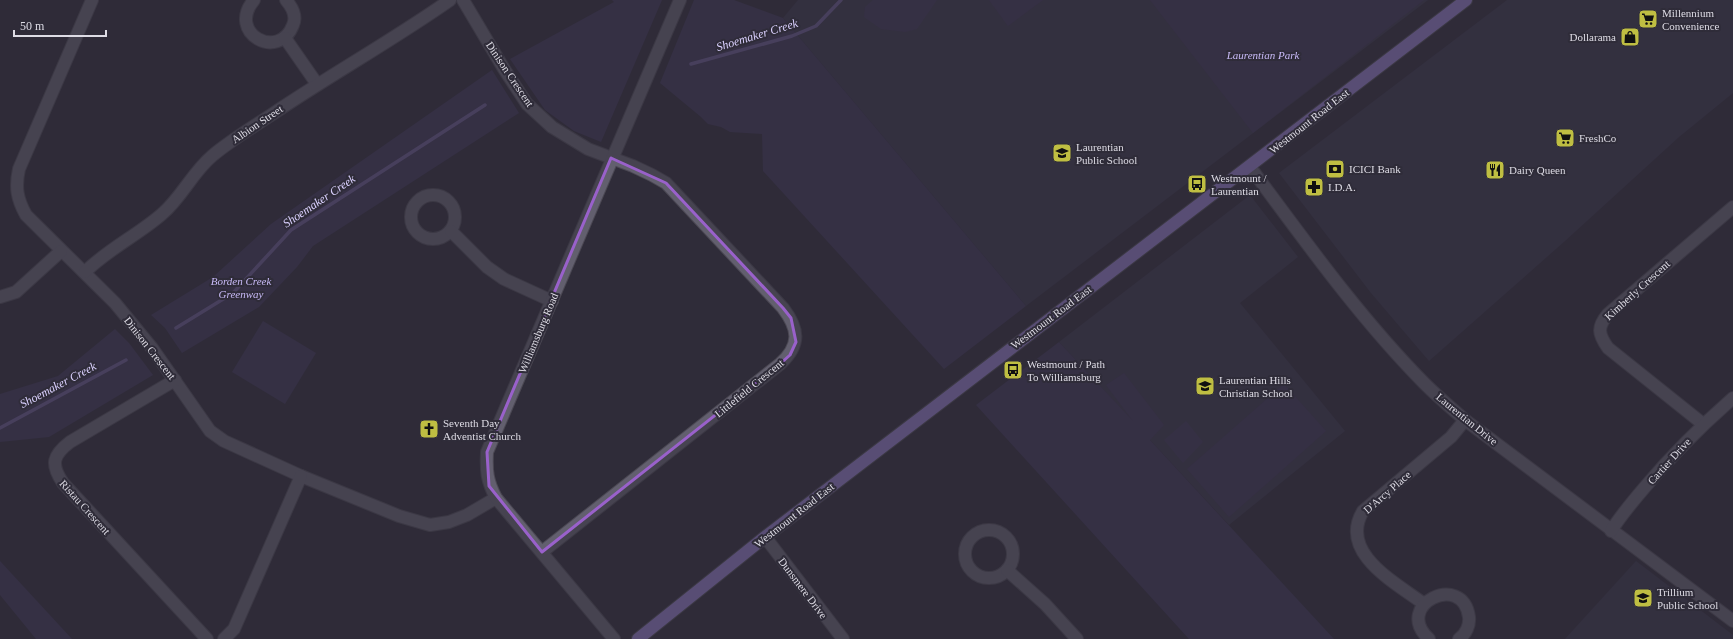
<svg xmlns="http://www.w3.org/2000/svg" width="1733" height="639" font-family="'Times New Roman',serif">
<rect width="100%" height="100%" fill="#2f2c39"/>
<g fill="#393548">
<path d="M798 0H1428L1026 306 783 18Z"/>
<path d="M1507 0H1733V93L1679 137 1565 241 1429 361 1371 293 1279 173Z"/>
<path d="M1250 195 1298 257 1240 303 1345 431 1229 525 1059 342Z"/>
<path d="M1636 561 1733 635V639H1565Z"/>
</g>
<g fill="#3d3553">
<path d="M612 0H662L601 142 574 131 545 110 510 59 614 2Z"/>
<path d="M694 0H734L783 18 1026 306 944 369 763 171 762 134 730 132 721 127 708 124 701 117 660 83Z"/>
<path d="M873 0H937L917 29 905 32 881 29 864 17 865 7Z"/>
<path d="M989 0H1043L1008 26Z"/>
<path d="M1150 0H1424L1253 133Z"/>
<path d="M492 70 519 113 313 246 297 267 259 307 182 353 165 328 151 315 213 277 271 224Z"/>
<path d="M263 321 316 353 285 404 232 372Z"/>
<path d="M115 329 129 343 153 375 49 437 0 442V394L58 376Z"/>
<path d="M1059 342 1133 421 1106 385 1124 373 1164 425 1150 440 1334 639H1189L976 405Z"/>
<path d="M1284 384 1326 431 1229 517 1187 469Z"/>
<path d="M1186 421 1203 442 1183 463 1164 440Z"/>
<path d="M0 561 72 639H36L0 595Z"/>
</g>
<g fill="none" stroke-linecap="round" stroke-linejoin="round">
<g stroke="#645888" stroke-width="3.5">
<path d="M691 64 792 36 816 26 841 0"/>
<path d="M176 328 233 293 291 230 485 105"/>
<path d="M0 428 126 360"/>
</g>
<g stroke="#4b4853" stroke-width="14">
<g id="minor">
<path d="M92 0 19 169C15 187 17 199 26 215L115 303 152 348 210 431 224 441 301 476 399 516 430 525 449 522 467 515 496 498"/>
<path d="M254 0C226 33 279 62 293 25 297 16 292 7 286 0"/>
<path d="M463 0 504 69 527 104 552 127 588 149 633 166 652 175 666 183 783 308C799 329 801 345 780 364L542 552"/>
<path d="M285 38 317 84"/>
<path d="M1250 167C1305 241 1359 317 1424 383 1437 396 1451 408 1465 420L1733 621"/>
<circle cx="433" cy="217" r="22"/>
<path d="M451 231 487 267 504 279 552 301"/>
<path d="M85 272C108 249 138 235 162 214 182 197 192 173 212 156 231 140 253 127 274 113 332 74 393 40 450 0"/>
<path d="M0 297 16 292 61 251"/>
<path d="M175 380 70 442C53 455 50 464 63 483L207 639"/>
<path d="M1703 424 1608 348C1598 334 1597 327 1608 314L1733 207"/>
<circle cx="989" cy="554" r="24"/>
<path d="M1611 531C1621 515 1633 501 1645 487 1672 455 1701 426 1733 398"/>
<path d="M765 537 843 639"/>
<path d="M1007 570 1045 604 1077 639"/>
<path d="M1424 604C1396 583 1338 553 1363 511L1451 437 1465 420"/>
<path d="M224 639 234 629 301 476"/>
<path d="M614 639 496 498C487 481 486 471 487 452L680 0"/>
<path d="M1429 639C1392 605 1463 571 1469 617 1470 625 1466 634 1459 639"/>
</g>
</g>
<g stroke="#4b4853" stroke-width="14">
<path id="major" d="M638 639 765 537 1466 0"/>
</g>
<use href="#minor" stroke="#625f6e" stroke-width="12"/>
<use href="#major" stroke="#8a76bd" stroke-width="12"/>
</g>
<path d="M0 0H1733V639H0ZM611 158 666 183 783 308 791 318 796 342 790 355 780 364 542 552 489 486 487 452Z" fill="#2f2c39" fill-opacity=".55" fill-rule="evenodd"/>
<path fill="none" stroke="#9961ca" stroke-width="3" stroke-linejoin="round" d="M611 158 666 183 783 308 791 318 796 342 790 355 780 364 542 552 489 486 487 452Z"/>
<defs>
<g id="supermarket-square" transform="scale(1)"><rect x="-9" y="-9" width="18" height="18" rx="4" fill="#bfbe42" stroke="#2f2c39"/><path d="M-6-5.5h2.5l.6 2H6L4.5 2H-2.5L-4.4-4H-6ZM-1.5 3.2a1.3 1.3 0 1 0 .1 0ZM3 3.2a1.3 1.3 0 1 0 .1 0Z" fill="#111"/></g>
<g id="shop-square" transform="scale(1)"><rect x="-9" y="-9" width="18" height="18" rx="4" fill="#bfbe42" stroke="#2f2c39"/><path d="M-5-2.5h2.3a2.7 3.5 0 0 1 5.4 0H5L5.5 6h-11ZM-1.5-2.5h3a1.5 2.3 0 0 0-3 0Z" fill="#111"/></g>
<g id="school-square" transform="scale(1)"><rect x="-9" y="-9" width="18" height="18" rx="4" fill="#bfbe42" stroke="#2f2c39"/><path d="M0-5L7-2L0 1L-7-2ZM-4 1L0 2.5L4 1V4Q0 6-4 4Z" fill="#111"/></g>
<g id="bank-square" transform="scale(1)"><rect x="-9" y="-9" width="18" height="18" rx="4" fill="#bfbe42" stroke="#2f2c39"/><path d="M-6-4H6V4H-6ZM0-2.3a2.3 2.3 0 1 0 0 4.6a2.3 2.3 0 1 0 0-4.6Z" fill="#111"/></g>
<g id="restaurant-square" transform="scale(1)"><rect x="-9" y="-9" width="18" height="18" rx="4" fill="#bfbe42" stroke="#2f2c39"/><path d="M-5-6h1v4h1v-4h1v4h1v-4h1v5L-1.5 .5V6h-2V.5L-5-1ZM5-6V6H3V1.5H1.5Q1.5-4 5-6Z" fill="#111"/></g>
<g id="bus-square" transform="scale(1)"><rect x="-9" y="-9" width="18" height="18" rx="4" fill="#bfbe42" stroke="#2f2c39"/><path d="M-5-6H5V4H4V6H2V4H-2V6H-4V4H-5ZM-3.5-4V0h7V-4ZM-3.5 1.2v1.5H-2V1.2ZM2 1.2v1.5H3.5V1.2Z" fill="#111"/></g>
<g id="pharmacy-square" transform="scale(1)"><rect x="-9" y="-9" width="18" height="18" rx="4" fill="#bfbe42" stroke="#2f2c39"/><path d="M-2-6h4v4h4v4h-4v4h-4v-4h-4v-4h4Z" fill="#111"/></g>
<g id="church-square" transform="scale(1)"><rect x="-9" y="-9" width="18" height="18" rx="4" fill="#bfbe42" stroke="#2f2c39"/><path d="M-1.2-6h2.4v3.5h3.3v2.4h-3.3V6h-2.4V-.1h-3.3v-2.4h3.3Z" fill="#111"/></g>
</defs>
<g fill-rule="evenodd">
<use href="#supermarket-square" x="1648" y="19"/>
<use href="#shop-square" x="1630" y="37"/>
<use href="#supermarket-square" x="1565" y="138"/>
<use href="#school-square" x="1062" y="153"/>
<use href="#bank-square" x="1335" y="169"/>
<use href="#restaurant-square" x="1495" y="170"/>
<use href="#bus-square" x="1197" y="184"/>
<use href="#pharmacy-square" x="1314" y="187"/>
<use href="#bus-square" x="1013" y="370"/>
<use href="#school-square" x="1205" y="386"/>
<use href="#church-square" x="429" y="429"/>
<use href="#school-square" x="1643" y="598"/>
</g>
<g text-anchor="middle" stroke-width="4" stroke-linejoin="round" paint-order="stroke">
<g font-size="11" fill="#dedce5" stroke="#2f2c39" text-anchor="start">
<text x="1662" y="17">Millennium<tspan x="1662" dy="13">Convenience</tspan></text>
<text x="1616" y="41" text-anchor="end">Dollarama</text>
<text x="1579" y="142">FreshCo</text>
<text x="1076" y="151">Laurentian<tspan x="1076" dy="13">Public School</tspan></text>
<text x="1349" y="173">ICICI Bank</text>
<text x="1509" y="174">Dairy Queen</text>
<text x="1211" y="182">Westmount /<tspan x="1211" dy="13">Laurentian</tspan></text>
<text x="1328" y="191">I.D.A.</text>
<text x="1027" y="368">Westmount / Path<tspan x="1027" dy="13">To Williamsburg</tspan></text>
<text x="1219" y="384">Laurentian Hills<tspan x="1219" dy="13">Christian School</tspan></text>
<text x="443" y="427">Seventh Day<tspan x="443" dy="13">Adventist Church</tspan></text>
<text x="1657" y="596">Trillium<tspan x="1657" dy="13">Public School</tspan></text>
</g>
<g font-size="11" font-style="italic" fill="#c8baf7" stroke="#2f2c39">
<text x="1263" y="59">Laurentian Park</text>
<text x="241" y="285">Borden Creek<tspan x="241" dy="13">Greenway</tspan></text>
</g>
<g font-size="11" fill="#dedce5" stroke="#2f2c39">
<text transform="translate(510 74) rotate(56)" y="4">Dinison Crescent</text>
<text transform="translate(1309 121) rotate(-38)" y="4">Westmount Road East</text>
<text transform="translate(257 124) rotate(-34)" y="4">Albion Street</text>
<text transform="translate(1637 290) rotate(-42)" y="4">Kimberly Crescent</text>
<text transform="translate(1051 317) rotate(-37)" y="4">Westmount Road East</text>
<text transform="translate(538 333) rotate(-67)" y="4">Williamsburg Road</text>
<text transform="translate(150 348) rotate(52)" y="4">Dinison Crescent</text>
<text transform="translate(749 388) rotate(-39)" y="4">Littlefield Crescent</text>
<text transform="translate(1467 419) rotate(39)" y="4">Laurentian Drive</text>
<text transform="translate(1669 461) rotate(-48)" y="4">Cartier Drive</text>
<text transform="translate(1387 492) rotate(-41)" y="4">D'Arcy Place</text>
<text transform="translate(85 507) rotate(48)" y="4">Ristau Crescent</text>
<text transform="translate(794 515) rotate(-38)" y="4">Westmount Road East</text>
<text transform="translate(803 588) rotate(53)" y="4">Dunsmere Drive</text>
</g>
<g font-size="12" font-style="italic" fill="#dbd1ff" stroke="#2f2c39">
<text transform="translate(757 35) rotate(-17)" y="4">Shoemaker Creek</text>
<text transform="translate(319 201) rotate(-34)" y="4">Shoemaker Creek</text>
<text transform="translate(58 385) rotate(-28)" y="4">Shoemaker Creek</text>
</g>
</g>
<path d="M14 30v6h92v-6" fill="none" stroke="#dedce5" stroke-width="2"/>
<text x="20" y="30" font-size="12" fill="#dedce5" stroke="#2f2c39" stroke-width="3" paint-order="stroke">50 m</text>
</svg>
